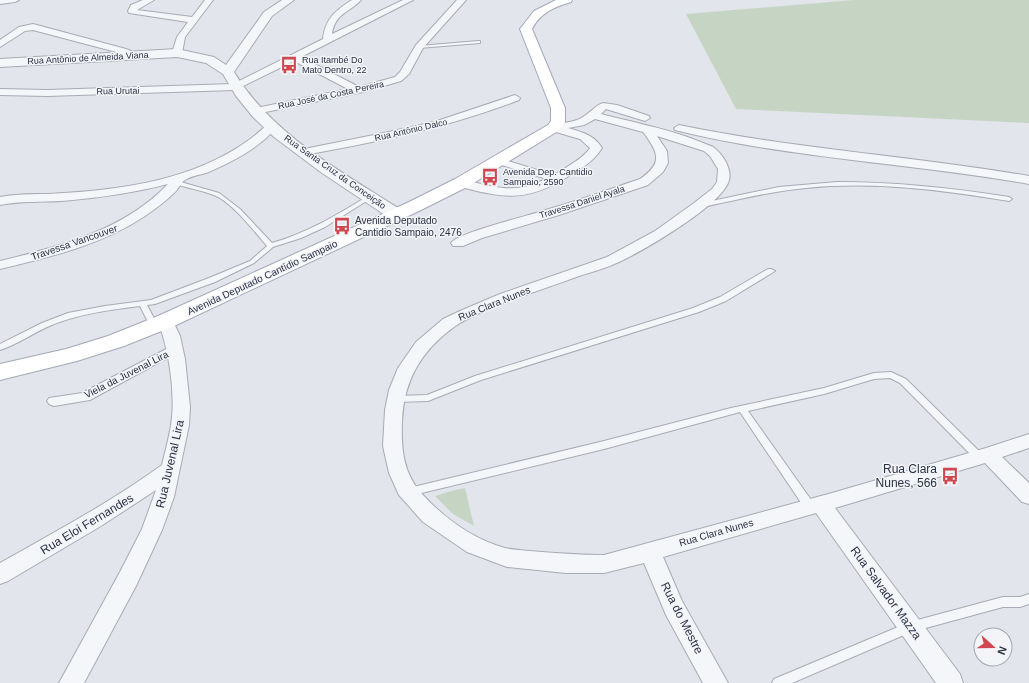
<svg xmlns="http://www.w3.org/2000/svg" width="1029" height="683" font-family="Arial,sans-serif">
<rect width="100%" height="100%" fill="#e2e5eb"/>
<g fill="#c6d5c3">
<path d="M854 0H1029V123L736 109 686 14Z"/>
<path d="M465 488 474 526 453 514 435 496 451 491Z"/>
</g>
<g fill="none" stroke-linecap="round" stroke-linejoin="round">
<g stroke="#a7abb5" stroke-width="2">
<g id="service">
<path d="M478 41H480V43L419 48 417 47 419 46Z"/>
<path d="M177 181 219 193 240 209 272 243C307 233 337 215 368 196H372L373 197 325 227 301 238 273 247 254 263 215 282 155 304 147 305 158 326 157 328H151L140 306C108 310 77 314 47 327 32 334 16 345 0 350V344L42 323 68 313 105 306 151 300 209 278 250 261 267 246C254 231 232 202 214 195 201 190 188 188 175 184V182Z"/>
<path d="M837 182C895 182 952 188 1009 197L1012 199 1009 201C942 190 874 181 806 188 771 191 737 200 702 207L699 205 702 203 779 187Z"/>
<path d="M768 269H771L775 271 726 301 699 312 481 380 428 401 396 402 393 401 392 399 393 397 396 396 427 395 475 376 693 308 720 297Z"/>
<path d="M891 372 906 379 982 454 984 457 982 460 979 461 976 460 900 383 890 378 874 379 824 394 748 411 814 504 815 507 814 510 810 511 806 510 740 412 604 449 409 496 406 495 404 492 406 489 409 488 604 441 731 408 824 388 874 373Z"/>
<path d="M1029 594V604L1020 607H1003L911 632 792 683H772L774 679 910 622 1003 597H1020Z"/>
</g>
</g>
<g stroke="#a7abb5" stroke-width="2">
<g id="pedestrian">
<path d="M498 158 560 177 562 179 557 182 495 163 494 161Z"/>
<path d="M174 345 178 346 180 349 178 352 90 400 54 406 49 404 47 401 49 398 82 393Z"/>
</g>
</g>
<g stroke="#a7abb5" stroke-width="2">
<g id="minor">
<path d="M0 0H19L15 2 0 4Z"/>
<path d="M143 0H154L137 10 192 17 205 0H213L185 37 182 53 177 56 172 53 177 37 188 22 129 13 128 11 131 5Z"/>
<path d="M352 0H361C349 13 335 13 332 34L403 0H413L301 57 359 87 395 77 400 72 416 45 457 0H466L423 48 409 74 401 81 363 92 256 114 252 113 251 111 252 109 348 89 294 61 235 90 47 96 0 95V89L47 90 233 84 323 39C325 19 336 10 352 0Z"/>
<path d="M33 24 126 49 131 51 134 57 132 59H126L124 55 120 53 33 30 25 31 0 47V40L19 27Z"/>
<path d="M515 95 520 98 519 100C449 127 377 142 304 155L300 154 298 152 300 150 304 149 384 133 434 122Z"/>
<path d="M603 103 617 105 649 116 650 118 645 121 606 109 601 114C632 122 663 128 693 139 699 142 707 144 713 147 723 154 732 169 729 180 724 204 643 251 619 262 606 268 592 272 579 276 549 287 518 297 489 309 477 314 465 319 454 327 421 351 404 380 402 421 401 449 403 473 422 494 444 518 473 539 505 548 513 550 522 550 530 551 555 553 579 555 604 555L832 493 986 448 1029 434V448L1002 457 1029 483V504L1022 502 985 463 835 508 960 674 963 683H936L816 513 663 557 682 601 728 683H703L666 615 644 563 604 573H566L507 567 467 552 423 522 399 495 389 473 383 446 385 410 389 390 398 368 416 342 443 319 460 311 500 294 607 257 655 231 694 203 712 189 717 182 718 169 710 156 704 151 657 136 667 151 668 163 663 172 648 185 559 215 482 238 463 246H453L451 243C459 232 532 215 549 209 580 200 610 189 640 179 663 163 659 153 643 132L595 119 584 125 568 128C582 132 594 135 602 148 594 161 582 168 569 176 526 203 503 198 457 186L455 183 457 180 461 179C508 191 521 195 564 169 573 163 584 157 590 148L580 139 549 130 548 128 549 126C558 123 569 123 577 120 587 117 595 105 603 103Z"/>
<path d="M271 124 276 127C262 147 228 164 206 173 199 175 191 176 185 180 181 182 178 190 174 193 165 202 155 209 145 216 102 245 50 257 0 269V261C59 247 125 230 168 184 133 193 98 198 62 201 41 202 20 201 0 205V197C21 193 42 195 64 193 127 189 193 179 246 142 254 137 260 131 267 125Z"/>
<path d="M679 125C795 149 913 156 1029 176V184C912 163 791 159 675 130L674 128Z"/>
<path d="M166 316 171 317 180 336 185 359 190 407 189 425 174 497 162 530 136 586 84 683H59L120 572 142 529 156 490 101 526 8 581 0 584V563C55 532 111 502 162 465 165 452 169 438 171 425 176 395 169 350 158 321L161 317Z"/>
</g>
</g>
<g stroke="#a7abb5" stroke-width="2">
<path id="tertiary" d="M282 0H294L272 16 234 72C273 136 342 172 403 211L406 215 403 219 397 220 391 219 322 173 274 137 253 117 236 96 223 74 206 63 177 57 0 67V59L177 49 214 57 226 65 264 12Z"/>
</g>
<g stroke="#a1a8b7" stroke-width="2">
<path id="primary" d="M556 0H572L571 2C554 7 540 13 532 29L565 108V122L558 131 467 187 421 210 174 326 124 346 77 361 0 380V364L66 349 108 336 158 316 409 202 455 179 548 125 551 121V108L520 29 534 11Z"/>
</g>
<use href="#service" fill="#f5f6f9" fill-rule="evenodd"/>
<use href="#pedestrian" fill="#f5f6f9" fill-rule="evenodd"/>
<use href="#minor" fill="#f5f6f9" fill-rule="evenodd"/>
<use href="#tertiary" fill="#f5f6f9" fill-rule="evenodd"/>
<use href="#primary" fill="#fff" fill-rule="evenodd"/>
</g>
<defs>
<g id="bus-bare" transform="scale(1.38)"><path d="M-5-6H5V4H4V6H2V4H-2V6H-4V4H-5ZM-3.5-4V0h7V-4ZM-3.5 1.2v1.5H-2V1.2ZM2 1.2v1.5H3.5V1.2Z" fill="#d04750" stroke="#f2f4f8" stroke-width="2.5" paint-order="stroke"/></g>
</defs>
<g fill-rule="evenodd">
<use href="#bus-bare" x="289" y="65"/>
<use href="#bus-bare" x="490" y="177"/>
<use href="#bus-bare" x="342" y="226"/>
<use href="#bus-bare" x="950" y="476"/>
</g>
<g text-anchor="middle" stroke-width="3" stroke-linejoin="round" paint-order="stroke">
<g font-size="9" fill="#2a3143" stroke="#f2f4f8">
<text transform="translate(88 58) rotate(-3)" y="3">Rua Antônio de Almeida Viana</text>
<text transform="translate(118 91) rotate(-1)" y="3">Rua Urutai</text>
<text transform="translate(331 95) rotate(-12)" y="3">Rua José da Costa Pereira</text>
<text transform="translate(411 130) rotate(-13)" y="3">Rua Antônio Dalco</text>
<text transform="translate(335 172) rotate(35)" y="3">Rua Santa Cruz da Conceição</text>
<text transform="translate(582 202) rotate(-18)" y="3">Travessa Daniel Ayala</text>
</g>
<g font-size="9" fill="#2a3143" stroke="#f2f4f8" text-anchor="start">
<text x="302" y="63">Rua Itambé Do<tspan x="302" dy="10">Mato Dentro, 22</tspan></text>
<text x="503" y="175">Avenida Dep. Cantidio<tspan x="503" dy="10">Sampaio, 2590</tspan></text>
</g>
<g font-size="10" fill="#2a3143" stroke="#f2f4f8" text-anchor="start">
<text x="355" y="224">Avenida Deputado<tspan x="355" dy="12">Cantidio Sampaio, 2476</tspan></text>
</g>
<g font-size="10" fill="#2a3143" stroke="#f2f4f8">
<text transform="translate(74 242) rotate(-19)" y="4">Travessa Vancouver</text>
<text transform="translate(262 277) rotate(-25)" y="4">Avenida Deputado Cantídio Sampaio</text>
<text transform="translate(494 303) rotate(-22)" y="4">Rua Clara Nunes</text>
<text transform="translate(126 374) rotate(-27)" y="4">Viela da Juvenal Lira</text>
<text transform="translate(716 532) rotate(-16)" y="4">Rua Clara Nunes</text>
</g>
<g font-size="12" fill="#2a3143" stroke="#f2f4f8">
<text transform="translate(170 464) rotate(-77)" y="4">Rua Juvenal Lira</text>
<text transform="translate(87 524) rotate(-31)" y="4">Rua Eloi Fernandes</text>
<text transform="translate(886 593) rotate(54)" y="4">Rua Salvador Mazza</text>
<text transform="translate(682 618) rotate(63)" y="4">Rua do Mestre</text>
</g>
<g font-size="12" fill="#2a3143" stroke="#f2f4f8" text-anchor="end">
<text x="937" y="473">Rua Clara<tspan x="937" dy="14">Nunes, 566</tspan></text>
</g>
</g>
<g transform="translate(993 647) rotate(111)"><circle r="19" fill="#f2f4f8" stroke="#a2a6b0"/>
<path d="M0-3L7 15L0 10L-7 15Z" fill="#d04750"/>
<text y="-6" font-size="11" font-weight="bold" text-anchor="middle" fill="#2a3143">N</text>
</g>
</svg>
